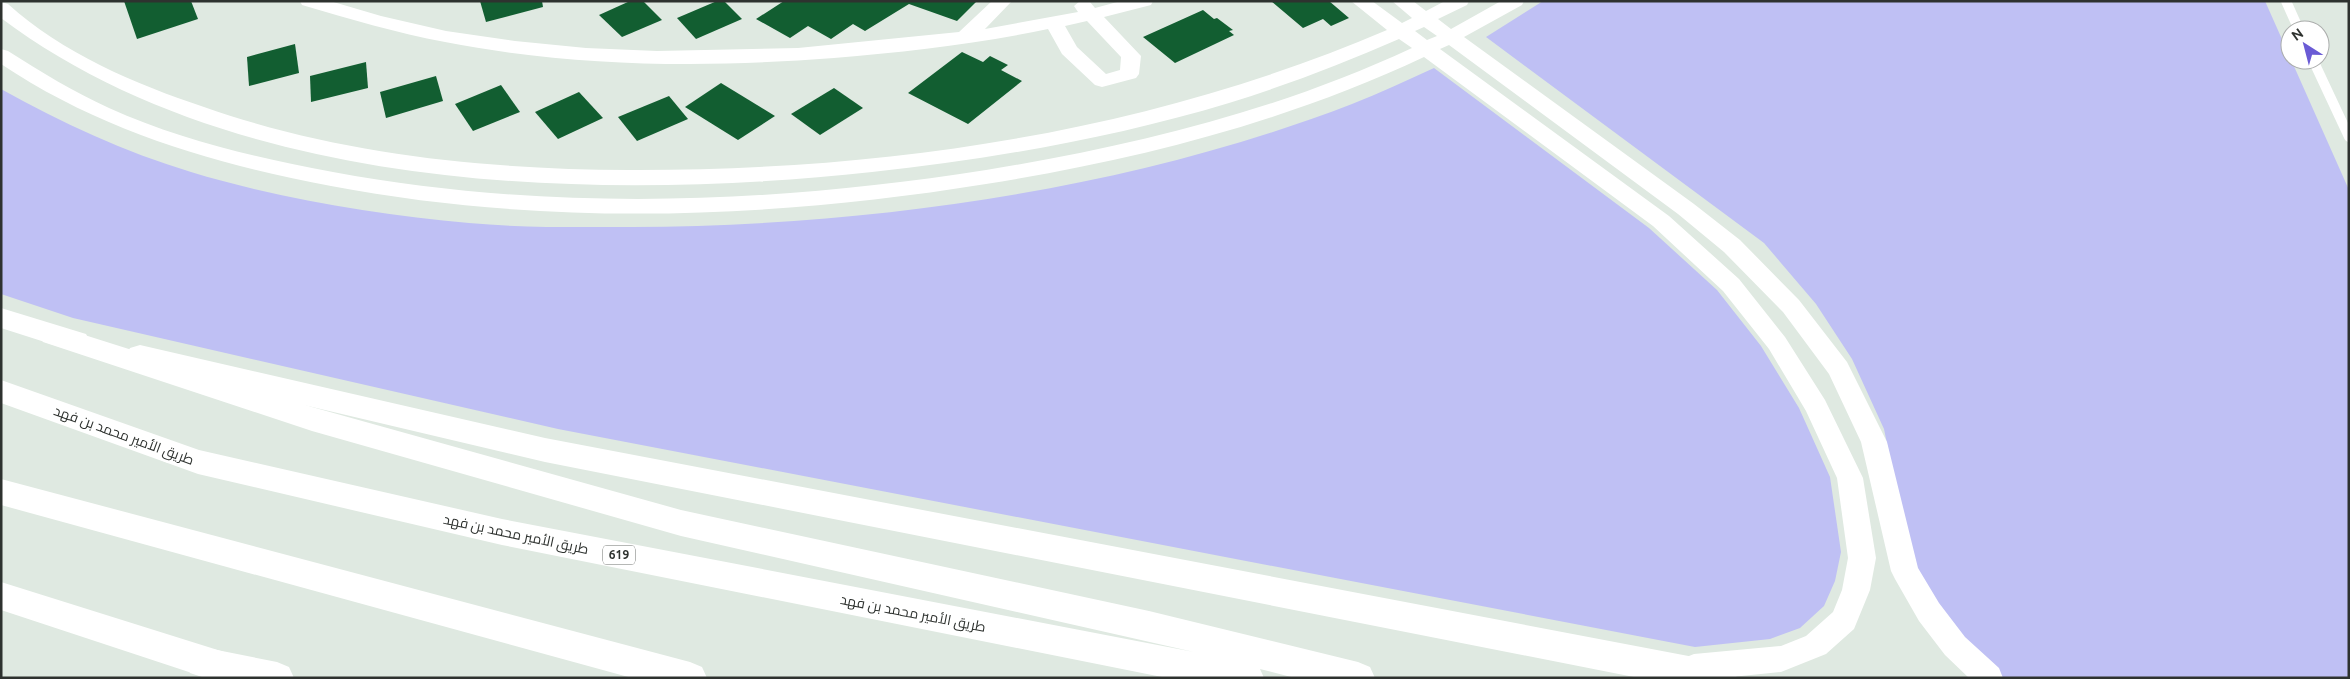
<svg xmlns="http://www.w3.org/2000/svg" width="2350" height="679" font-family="Ubuntu,Cairo,sans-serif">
<rect width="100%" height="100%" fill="#dfe9e1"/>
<g fill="#bfc0f4">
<path d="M1543 1H2265L2349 190V678H1998L1919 583 1904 527 1884 429 1852 359 1816 304 1764 243 1486 37Z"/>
<path d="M1434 68 1649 228 1717 290 1761 346 1799 408 1830 477 1841 552 1835 581 1824 606 1800 628 1770 639 1695 647 1674 643 558 429 73 318 1 294V89C62 123 125 152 191 172 276 198 380 215 469 223 523 228 577 227 632 227 871 226 1129 190 1352 104 1380 93 1407 80 1434 68Z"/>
</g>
<g fill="#125e31">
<path d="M124 1H191L198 19 137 39Z"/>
<path d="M480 1H542L543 7 486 22Z"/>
<path d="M630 1H643L662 20 622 37 599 15Z"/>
<path d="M717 1H724L742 19 696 39 677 18Z"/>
<path d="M784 1H977L957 21 909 4 865 31 853 24 831 39 808 26 790 38 756 19Z"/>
<path d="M1271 1H1329L1349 18 1331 26 1323 19 1303 28Z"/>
<path d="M1203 10 1214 19 1217 18 1233 30 1229 31 1234 35 1175 63 1143 37Z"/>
<path d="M295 44 299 73 249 86 247 57Z"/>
<path d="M962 52 983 62 990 56 1008 65 1001 70 1022 81 968 124 908 93Z"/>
<path d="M366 62 368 88 311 102 310 76Z"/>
<path d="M436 76 443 101 386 118 380 92Z"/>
<path d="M721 83 775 116 738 140 685 107Z"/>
<path d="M501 85 520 112 473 131 455 104Z"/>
<path d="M834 88 863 108 820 135 791 114Z"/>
<path d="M579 92 603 118 558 139 535 112Z"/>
<path d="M669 96 688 119 637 141 618 117Z"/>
</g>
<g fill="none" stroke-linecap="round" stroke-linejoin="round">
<g stroke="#fff" stroke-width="10">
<path d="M2286 1 2299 30"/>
<path d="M2313 60 2349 137"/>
</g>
<g fill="#fff" fill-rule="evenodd">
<path d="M300 1H330L381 16 446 31 515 41 586 48 657 51 798 48 959 32 992 1H1012L985 29 1078 12 1074 6 1080 1 1090 2 1095 8 1121 1H1153L1151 5 1104 17 1141 56 1139 74 1136 78 1102 87 1095 85 1062 54 1048 29C978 44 906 52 834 58 705 68 573 67 445 42 397 33 350 19 302 5ZM1087 21 1121 57 1120 70 1106 74 1077 47 1065 26Z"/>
<path d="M1351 1H1372L1402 23 1412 18 1392 1H1413L1426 11 1445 1H1469L1467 5 1438 19 1451 29 1501 1H1524L1522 5 1464 37 1694 204 1740 240 1799 300 1847 362 1887 442 1918 568 1939 603 1965 637 1999 668 2003 678H1969L1945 655 1919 621 1895 579 1891 571 1861 442 1829 374 1783 312 1724 252 1678 214 1449 45 1440 49 1669 216 1739 279 1785 337 1825 400 1863 478 1876 558 1870 590 1854 629 1826 654 1781 672 1722 678 1684 676 1680 667 1684 658 1694 654 1781 646 1806 636 1833 612 1842 590 1848 558 1837 478 1806 411 1769 349 1723 291 1653 226 1424 57C1286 122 1137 160 986 184 769 219 548 227 331 186 215 164 101 131 1 64V49L8 51C41 72 74 92 109 108 180 140 257 158 333 172 549 212 770 204 986 170 1133 146 1277 111 1412 48L1399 39C1344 63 1287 85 1229 103 1113 138 992 159 872 172 593 202 234 193 1 18V2L8 4C62 53 135 84 204 107 341 155 485 169 629 170 887 171 1149 132 1387 30ZM1424 27 1437 36 1427 40 1415 31Z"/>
</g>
<g fill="#fff" fill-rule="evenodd">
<path d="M1 308 86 334 90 341 86 348 76 352 1 328Z"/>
<path d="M140 345 545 438 1720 662 1732 667 1737 678H1639L545 462 130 364 126 356 130 348Z"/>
<path d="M1 582 256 662 268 667 273 678H207L1 610Z"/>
</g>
<g fill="#fff" fill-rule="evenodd">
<path d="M53 325 312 407 681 510 1149 611 1358 662 1370 667 1375 678H1295L1260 669 1264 678H1167L502 545 198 474 1 403V380L199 450 502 519 1194 652 681 536 312 431 43 342 39 335 43 328Z"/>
<path d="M1 479 690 662 702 667 707 678H632L1 505Z"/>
<path d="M202 647 277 662 289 667 294 678 202 677 190 673 185 662 190 651Z"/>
</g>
</g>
<g text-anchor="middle" stroke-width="5" stroke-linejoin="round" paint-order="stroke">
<rect fill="#fff" stroke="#6d706d" stroke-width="1" x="603" y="545.5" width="32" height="19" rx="4"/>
<g font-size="12" font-weight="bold" fill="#2e322f">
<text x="619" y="559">619</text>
</g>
<g font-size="14" fill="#2e322f" stroke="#fff">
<text transform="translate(124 435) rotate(20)" y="5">طريق الأمير محمد بن فهد</text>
<text transform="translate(516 534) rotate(12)" y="5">طريق الأمير محمد بن فهد</text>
<text transform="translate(913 613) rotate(11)" y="5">طريق الأمير محمد بن فهد</text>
</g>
</g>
<rect width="2350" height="679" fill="none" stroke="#2e322f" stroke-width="5"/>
<g transform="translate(2305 45) rotate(324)"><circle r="24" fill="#ffffff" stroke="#abadac"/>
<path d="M0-4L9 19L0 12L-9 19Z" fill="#6a5bd5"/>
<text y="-8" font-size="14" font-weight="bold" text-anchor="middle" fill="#2e322f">N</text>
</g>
</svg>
